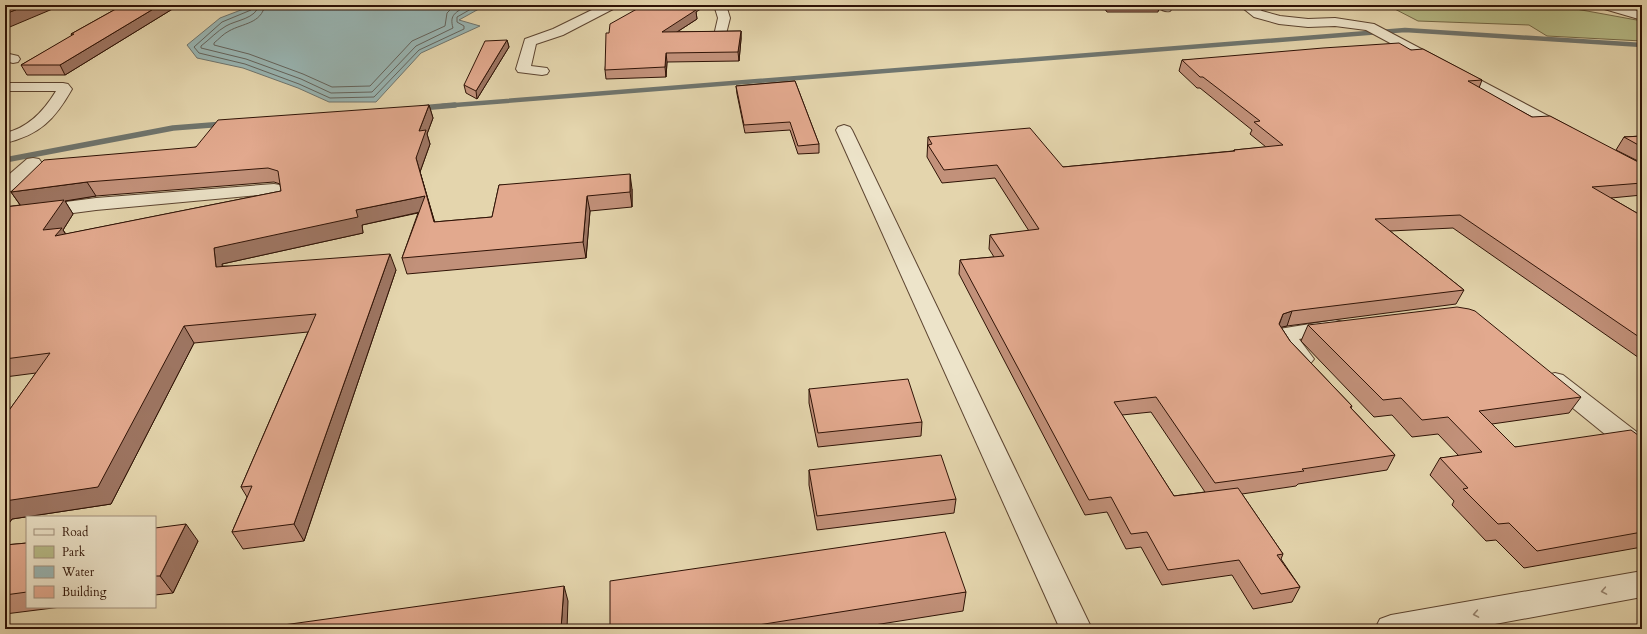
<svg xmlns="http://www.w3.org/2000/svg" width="1647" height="634" font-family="Cardo,serif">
<rect width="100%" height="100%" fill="#e4d5ad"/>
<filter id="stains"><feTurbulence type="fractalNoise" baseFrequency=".005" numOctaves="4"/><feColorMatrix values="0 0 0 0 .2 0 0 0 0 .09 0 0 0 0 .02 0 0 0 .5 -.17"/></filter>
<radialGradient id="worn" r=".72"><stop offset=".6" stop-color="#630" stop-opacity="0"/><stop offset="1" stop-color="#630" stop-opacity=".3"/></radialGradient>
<path fill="#b7bc88" stroke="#736847" d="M1387 5H1554L1642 21V41L1547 36 1529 25 1418 21Z"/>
<path fill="#99b6b4" stroke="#6f756e" d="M254 5H486L459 20 480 26 421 53 376 102H329L298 88 243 68 197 58 187 45 220 18Z"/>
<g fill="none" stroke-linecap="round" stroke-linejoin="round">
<g stroke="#64645d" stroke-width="1">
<path d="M253 5 251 10 222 22 194 47 199 53 245 64 299 84 330 98 374 97 419 50 464 29V26L457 22V17L478 5"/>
<path d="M259 5C256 19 236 20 226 26 217 31 209 40 201 46V48L246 59 301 79 331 93 372 92 416 46 453 28C449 14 456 13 467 5"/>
<path d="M265 5C261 24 243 23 229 31 223 34 219 39 214 43V45L249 54 303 74 332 87 370 86 412 41 445 26 447 13 455 5"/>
</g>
<path stroke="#6f756e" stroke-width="4.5" d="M442 106 1405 30 1642 45"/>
<g stroke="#6f756e" stroke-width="5.5">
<path d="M421 108 455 105"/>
<path d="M5 160 173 128 224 124"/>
</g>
<g stroke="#5c4430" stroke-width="2">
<g id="minor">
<path d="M602 5H617L615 8 563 35 536 44 531 66 547 68 549 71 547 74 542 75 518 72 516 69 525 39 553 29Z"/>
<path d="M714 5H726L730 18 726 34H716L715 31 718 18Z"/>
<path d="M1157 5H1170L1172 8 1170 11C1164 12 1161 10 1157 5Z"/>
<path d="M1239 5H1253L1262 11 1280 16 1308 19 1335 18 1374 24 1571 128 1573 131 1571 134 1565 136 1559 134 1366 30 1335 26 1308 27 1279 24 1254 17Z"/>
<path d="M1599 5H1618L1642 12V20L1601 8Z"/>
<path d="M5 53 18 56 20 59 18 62 13 63 5 61Z"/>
<path d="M5 83H63L68 84 72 89C55 119 40 135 5 143V133C28 128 44 111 56 91H5Z"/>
<path d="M844 125 850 127 852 130 1092 629H1060L836 130 838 127Z"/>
<path d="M33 158 39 159 42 163 39 167 11 191 5 192V178L27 159Z"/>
<path d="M274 184 280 185 283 189 280 193 96 210 5 222V210L96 198Z"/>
<path d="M1335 320 1343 322 1346 327 1343 332 1299 339 1314 359 1310 364C1291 370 1284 354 1275 339L1279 329Z"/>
<path d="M1555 373 1563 375 1642 436V460L1633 457 1547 387 1543 381 1547 375Z"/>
<path d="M1642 571V597L1468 629H1375L1380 619 1391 615Z"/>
</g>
</g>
<use href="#minor" fill="#ede4ca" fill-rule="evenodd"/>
</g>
<g fill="#c2917a" stroke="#2f1306" fill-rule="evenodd">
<path d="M123 5H179L65 75H27L21 65 72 36 71 34Z"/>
<path d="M1102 5H1160L1158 12H1107Z"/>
<path d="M696 12 697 19 677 32 741 31V39L739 61 667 62 666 77 606 79 605 70 609 33Z"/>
<path d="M507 40 509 47 477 99 466 93 464 85Z"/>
<path d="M1411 50 1482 80 1479 88 1532 117 1642 164V195L1611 198 1642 216V360L1453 228 1390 231 1464 290 1456 304 1287 326 1281 327 1290 341 1352 406 1351 408 1395 455 1387 470 1298 484 1296 486 1242 494 1283 554 1281 559 1300 587 1292 602 1253 609 1232 575 1162 585 1141 547 1126 549 1107 512 1085 515 959 274 960 260 994 257 989 249 990 235 1029 231 995 178 942 183 927 157 928 137 1063 167 1233 151 1234 150 1266 147 1250 134 1252 130 1200 88H1197L1179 71 1182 60ZM1151 412 1205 492 1174 496 1122 415Z"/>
<path d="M795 81 819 144V153L798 154 790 130 745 133 737 94 736 86Z"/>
<path d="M429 105 433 118 427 134 430 144 420 172 434 222 492 217 499 185 632 189V207L590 211 586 258 407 274 402 258 418 213 362 225 363 233 222 264V266L396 270 304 541 243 549 232 532 247 497 241 487 308 332 194 343 111 504 12 519 5 529V416L36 373 5 377V207L20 205 11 192 196 147ZM274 182 280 184 281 191 66 234 63 230 73 214 65 201 96 196Z"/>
<path d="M1642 136V163L1616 150 1624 137Z"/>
<path d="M1308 325 1581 397 1569 413 1492 424 1515 447 1642 438V547L1524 568 1496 540 1486 541 1452 505 1454 501 1430 475 1440 458 1459 456 1438 434 1412 437 1392 415 1374 417 1301 341Z"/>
<path d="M809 389 922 422 921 436 818 447 809 403Z"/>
<path d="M809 470 956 499 954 513 817 530 809 485Z"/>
<path d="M155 528 198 541 173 593 155 595Z"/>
<path d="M27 543V607H61L5 614V545Z"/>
<path d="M966 592 963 611 849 629H610Z"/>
</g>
<g fill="#9e7663" stroke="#2f1306">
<path d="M28 5H62L5 29V14Z"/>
<path d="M160 5H179L65 75 60 65Z"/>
<path d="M693 5H707L696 12 697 19 663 41 662 32 687 9Z"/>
<path d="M741 31V39L739 61 738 52Z"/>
<path d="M507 40 509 47 477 99 476 91Z"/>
<path d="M666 53 667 62 666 77 665 67Z"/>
<path d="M429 105 433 118 427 134 430 144 420 172 439 237 416 158 419 131Z"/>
<path d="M630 174 632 189V207L630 192Z"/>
<path d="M87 182 96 196 65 201 73 214 63 230 71 243 53 245 21 206 11 192Z"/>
<path d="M425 196 429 210 362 225 363 233 222 264 224 282 216 267 214 248 356 210Z"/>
<path d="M587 196 590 211 586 258 583 242Z"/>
<path d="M390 254 396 270 304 541 294 524Z"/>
<path d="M1292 311 1287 326 1278 328 1283 314Z"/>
<path d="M184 326 194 343 111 504 12 519 5 529V501Z"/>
<path d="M186 524 198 541 173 593 160 576Z"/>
<path d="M564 586 568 601 567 629H561Z"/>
</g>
<g fill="#e2a98e" stroke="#2f1306">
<path d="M5 5H28L5 14Z"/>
<path d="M123 5H160L60 65H21L74 34H71Z"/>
<path d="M644 5H693L687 9 696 10 662 32 741 31 738 52 666 53 665 67 605 70 606 33H609L610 24Z"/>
<path d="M507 40 476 91 464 85 485 41Z"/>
<path d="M1399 43 1411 50 1423 49 1482 80 1468 81 1532 117 1550 116 1642 164V183L1592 187 1642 216V339L1460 215 1375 219 1464 290 1292 311 1283 314 1279 324 1290 341 1352 406 1350 407 1395 455 1302 469 1304 471 1215 483 1156 397 1114 402 1174 496 1238 488 1283 554 1277 555 1300 587 1261 594 1239 560 1168 570 1147 532 1131 534 1111 497 1089 500 960 260 1004 256 990 235 1039 229 997 165 944 170 928 145 932 144 928 137 1030 128 1063 167 1235 151 1234 150 1283 145 1254 122 1260 121 1220 90 1203 77H1200L1182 60 1323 48Z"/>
<path d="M795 81 819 144 798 146 790 122 744 125 736 86Z"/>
<path d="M429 105 419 131 426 130 416 158 434 222 492 217 499 185 630 174V192L587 196 583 242 402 258 425 196 356 210 358 217 214 248 216 267 390 254 294 524 232 532 252 486 241 487 316 314 184 326 98 487 5 501V416L50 353 5 359V207L64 200 43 230 62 228 55 236 281 191 278 171 268 168 87 182 11 192 44 160 196 147 218 120Z"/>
<path d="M1642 136V147L1624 137Z"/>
<path d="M1457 307 1469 309 1475 311 1581 397 1479 411 1515 447 1631 430 1642 438V532L1537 551 1509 523 1498 524 1463 489 1468 488 1440 458 1482 452 1448 417 1422 420 1401 398 1383 400 1308 325Z"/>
<path d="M908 379 922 422 818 433 809 389Z"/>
<path d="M941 455 956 499 817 516 809 470Z"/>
<path d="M186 524 160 576H155V528Z"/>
<path d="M945 532 966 592 733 629H610V581Z"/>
<path d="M27 543V592L5 595V545Z"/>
<path d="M564 586 561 629H269V627Z"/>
</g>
<defs><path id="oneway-chevron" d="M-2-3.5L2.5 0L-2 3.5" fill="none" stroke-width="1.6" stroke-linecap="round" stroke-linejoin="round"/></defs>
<g stroke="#988672">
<use href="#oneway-chevron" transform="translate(1604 591) rotate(170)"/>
<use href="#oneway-chevron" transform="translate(1476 614) rotate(170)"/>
</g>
<rect width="1647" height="634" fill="none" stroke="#e4d5ad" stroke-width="20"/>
<rect x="6" y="6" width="1635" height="622" fill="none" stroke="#2f1306" stroke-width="2"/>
<rect x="10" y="10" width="1627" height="614" fill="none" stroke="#2f1306"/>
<rect x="26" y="516" width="130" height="92" fill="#ede4ca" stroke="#a1907c"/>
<rect x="34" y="529" width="20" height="6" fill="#ede4ca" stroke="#a1907c"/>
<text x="62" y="536" font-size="12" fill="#2f1306">Road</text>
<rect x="34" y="546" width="20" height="12" fill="#b7bc88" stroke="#a1907c"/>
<text x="62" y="556" font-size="12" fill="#2f1306">Park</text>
<rect x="34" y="566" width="20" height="12" fill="#99b6b4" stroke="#a1907c"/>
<text x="62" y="576" font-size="12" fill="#2f1306">Water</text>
<rect x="34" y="586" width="20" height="12" fill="#e2a98e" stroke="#a1907c"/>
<text x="62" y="596" font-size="12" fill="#2f1306">Building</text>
<rect width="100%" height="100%" filter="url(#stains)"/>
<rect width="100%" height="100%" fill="url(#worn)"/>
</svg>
